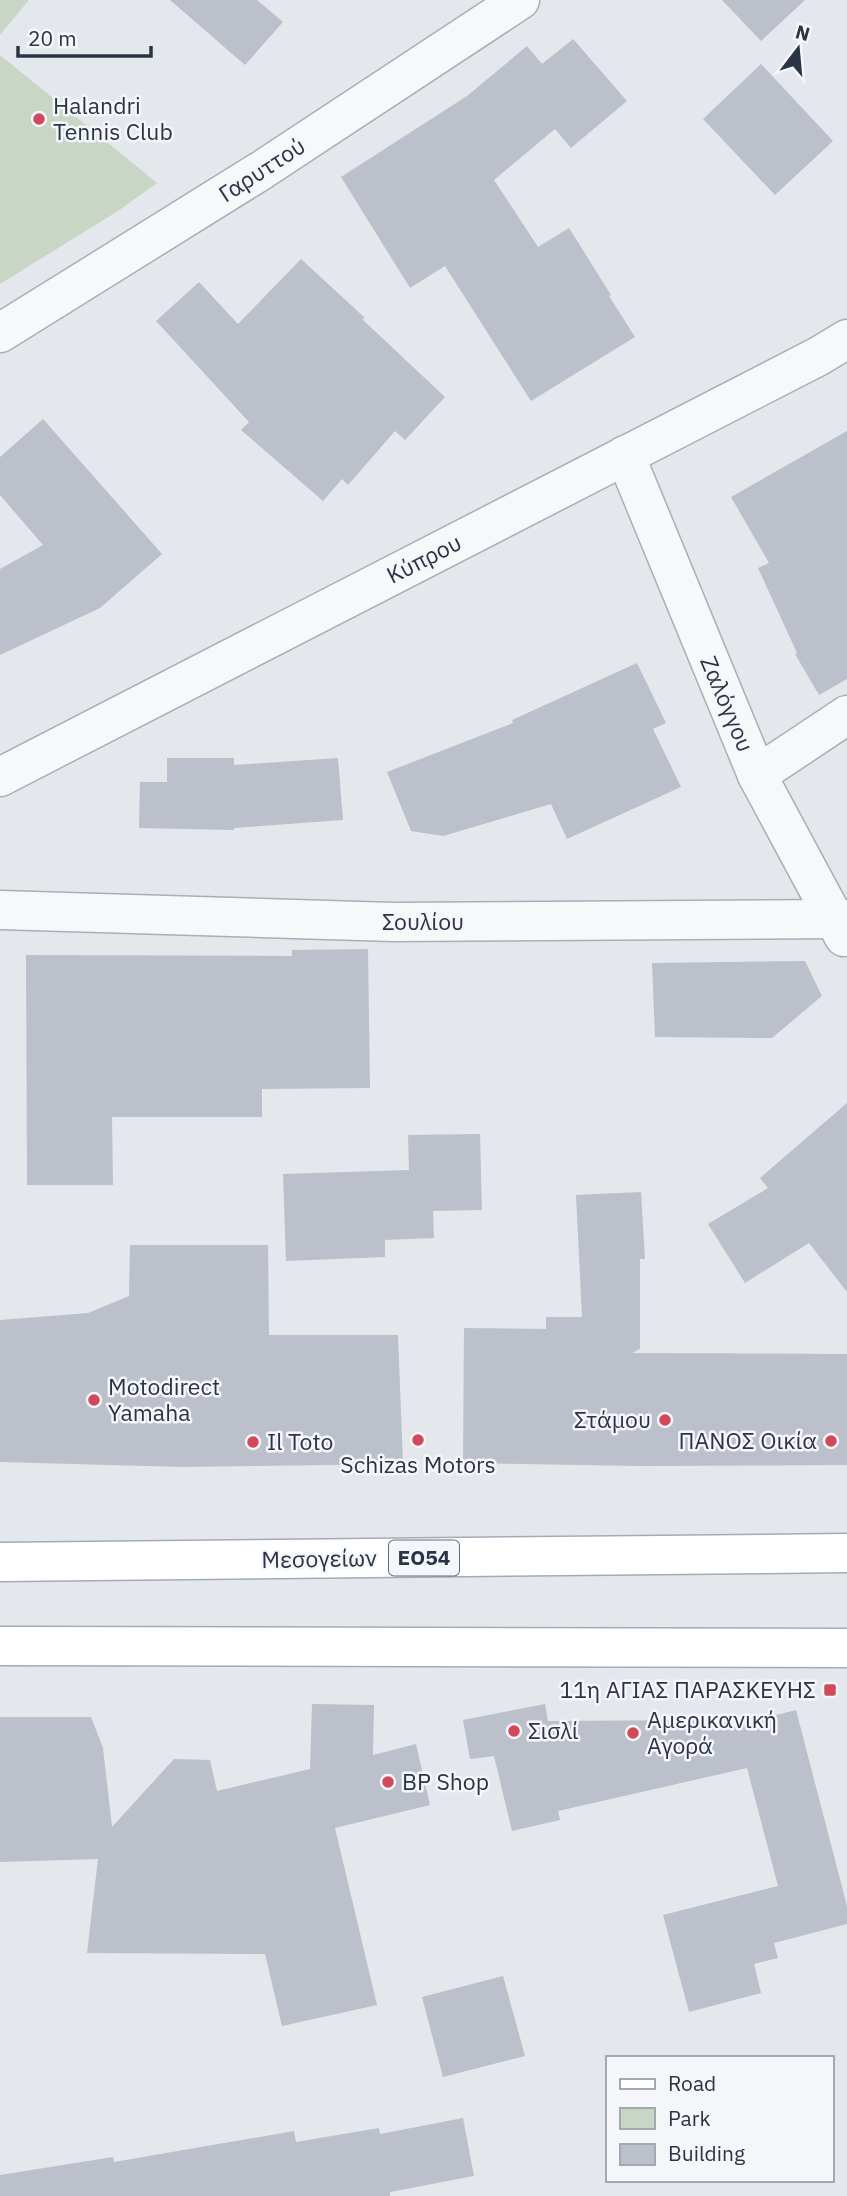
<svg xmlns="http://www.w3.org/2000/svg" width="847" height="2196" font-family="'IBM Plex Sans',sans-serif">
<rect width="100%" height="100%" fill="#e4e7ec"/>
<g fill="#c9d6c5">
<path d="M0 0H29L0 35Z"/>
<path d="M0 55 157 183 118 211 0 284Z"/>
</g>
<g fill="#bbc0ca">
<path d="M170 0H257L283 22 245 65Z"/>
<path d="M722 0H805L761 41Z"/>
<path d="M573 39 627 101 571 148 555 129 494 180 538 247 569 228 611 295 609 296 635 337 531 401 445 266 410 288 341 177 467 96 527 46 542 64Z"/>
<path d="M761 64 833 141 775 195 703 119Z"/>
<path d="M301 259 365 318 362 319 445 397 405 440 395 431 348 485 342 479 323 501 241 430 249 422 156 321 199 282 238 324Z"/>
<path d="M43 419 162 554 100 608 0 655V569L43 545 0 495V457Z"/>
<path d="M847 431V679L819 695 795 654 797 653 758 568 769 563 731 497Z"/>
<path d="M637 663 666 723 653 729 681 787 567 839 551 804 443 836 411 831 387 772 513 723 512 720Z"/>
<path d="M167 758H234V765L338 758 343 820 234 828V830L139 828 140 782H167Z"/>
<path d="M368 949 370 1088 262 1089V1117H112L113 1185H27L26 955 292 956V950Z"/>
<path d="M805 961 822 996 772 1038 655 1037 652 963Z"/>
<path d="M847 1103V1292L809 1243 745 1283 708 1224 768 1188 760 1178Z"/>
<path d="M480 1134 482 1210 433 1211 434 1238 385 1240V1257L286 1261 283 1174 409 1170 408 1135Z"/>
<path d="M641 1192 645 1259H640V1349L632 1353 847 1354V1465L640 1466 463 1463 464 1328 546 1329V1317H582L576 1195Z"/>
<path d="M130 1245H268L269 1335H398L403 1464 183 1467 0 1462V1320L88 1313 129 1296Z"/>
<path d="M312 1704 374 1705 373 1755 416 1744 430 1805 335 1828 377 2005 282 2026 265 1954 87 1953 98 1859 0 1862V1717H91L103 1748 112 1827 174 1759 210 1760 217 1791 310 1769Z"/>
<path d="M545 1704 548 1721 712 1720 715 1731 796 1710 847 1906V1924L774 1943 778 1958 754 1964 761 1993 689 2012 663 1915 778 1886 747 1768 558 1811 560 1820 512 1831 494 1756 470 1759 463 1720Z"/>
<path d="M503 1976 525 2056 443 2077 422 1997Z"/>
<path d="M463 2118 474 2176 390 2192V2196H0V2175L113 2157 114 2162 294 2131 296 2142 379 2128 380 2134Z"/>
</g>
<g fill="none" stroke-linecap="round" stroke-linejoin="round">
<g stroke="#a9aeb7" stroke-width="41">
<g id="minor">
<path d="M0 333 262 170 520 0"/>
<path d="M625 455 757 775 844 937"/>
<path d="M757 775 847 715"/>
<path d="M0 777 819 356 847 339"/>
<path d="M0 910 393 922 847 919"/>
</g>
</g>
<g stroke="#a3abb8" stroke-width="41">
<g id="major">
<path d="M0 1562 847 1553"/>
<path d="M0 1646 847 1648"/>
</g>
</g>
<use href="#minor" stroke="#f7f8fa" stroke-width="38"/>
<use href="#major" stroke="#fff" stroke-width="38"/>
</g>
<g fill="#d1495b" stroke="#f4f6f9" stroke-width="2.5">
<circle cx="39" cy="119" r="7"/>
<circle cx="94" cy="1400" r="7"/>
<circle cx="665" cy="1420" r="7"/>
<circle cx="418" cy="1440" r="7"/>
<circle cx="831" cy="1441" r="7"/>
<circle cx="253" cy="1442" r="7"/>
<rect x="823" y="1683" width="14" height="14" rx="3.5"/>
<circle cx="514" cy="1731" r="7"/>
<circle cx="633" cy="1733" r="7"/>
<circle cx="388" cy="1782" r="7"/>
</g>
<g text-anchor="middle" stroke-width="5" stroke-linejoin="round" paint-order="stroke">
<rect fill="#f4f6f9" stroke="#676e7b" stroke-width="2" x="389" y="1540.5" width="70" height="35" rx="5"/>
<g font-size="21" font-weight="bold" fill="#2b3445">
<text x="424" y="1565">ΕΟ54</text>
</g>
<g font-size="23" fill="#2b3445" stroke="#f4f6f9" text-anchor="start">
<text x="53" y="114">Halandri<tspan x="53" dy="26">Tennis Club</tspan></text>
<text x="108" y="1395">Motodirect<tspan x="108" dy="26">Yamaha</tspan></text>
<text x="651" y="1428" text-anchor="end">Στάμου</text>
<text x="817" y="1449" text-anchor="end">ΠΑΝΟΣ Οικία</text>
<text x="267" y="1450">Il Toto</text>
<text x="418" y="1473" text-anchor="middle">Schizas Motors</text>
<text x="816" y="1698" text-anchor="end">11η ΑΓΙΑΣ ΠΑΡΑΣΚΕΥΗΣ</text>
<text x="647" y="1728">Αμερικανική<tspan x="647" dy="26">Αγορά</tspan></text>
<text x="528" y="1739">Σισλί</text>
<text x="402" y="1790">BP Shop</text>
</g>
<g font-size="23" fill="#2b3445" stroke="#f4f6f9">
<text transform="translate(262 170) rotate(-33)" y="8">Γαρυττού</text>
<text transform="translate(424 559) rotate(-27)" y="8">Κύπρου</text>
<text transform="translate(727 704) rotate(67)" y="8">Ζαλόγγου</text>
<text x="423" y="930">Σουλίου</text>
<text transform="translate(319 1559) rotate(-1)" y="8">Μεσογείων</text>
</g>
</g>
<rect x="606" y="2056" width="228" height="126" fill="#f4f6f9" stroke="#a4a8b1" stroke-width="2"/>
<rect x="620" y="2079" width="35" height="10" fill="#ffffff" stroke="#a4a8b1" stroke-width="2"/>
<text x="668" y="2091" font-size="21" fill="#2b3445">Road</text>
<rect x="620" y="2108" width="35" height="21" fill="#c9d6c5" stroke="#a4a8b1" stroke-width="2"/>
<text x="668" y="2126" font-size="21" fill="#2b3445">Park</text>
<rect x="620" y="2144" width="35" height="21" fill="#bbc0ca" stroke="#a4a8b1" stroke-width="2"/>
<text x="668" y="2161" font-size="21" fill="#2b3445">Building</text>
<g transform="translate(798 49) rotate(16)" stroke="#f4f6f9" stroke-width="5" paint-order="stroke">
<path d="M0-5L12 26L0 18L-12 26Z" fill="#2b3445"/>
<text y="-10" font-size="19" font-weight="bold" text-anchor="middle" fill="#2b3445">N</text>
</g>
<path d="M18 46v10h133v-10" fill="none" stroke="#2b3445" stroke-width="3.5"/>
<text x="28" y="46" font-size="21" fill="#2b3445" stroke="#f4f6f9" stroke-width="5" paint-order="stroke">20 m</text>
</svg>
